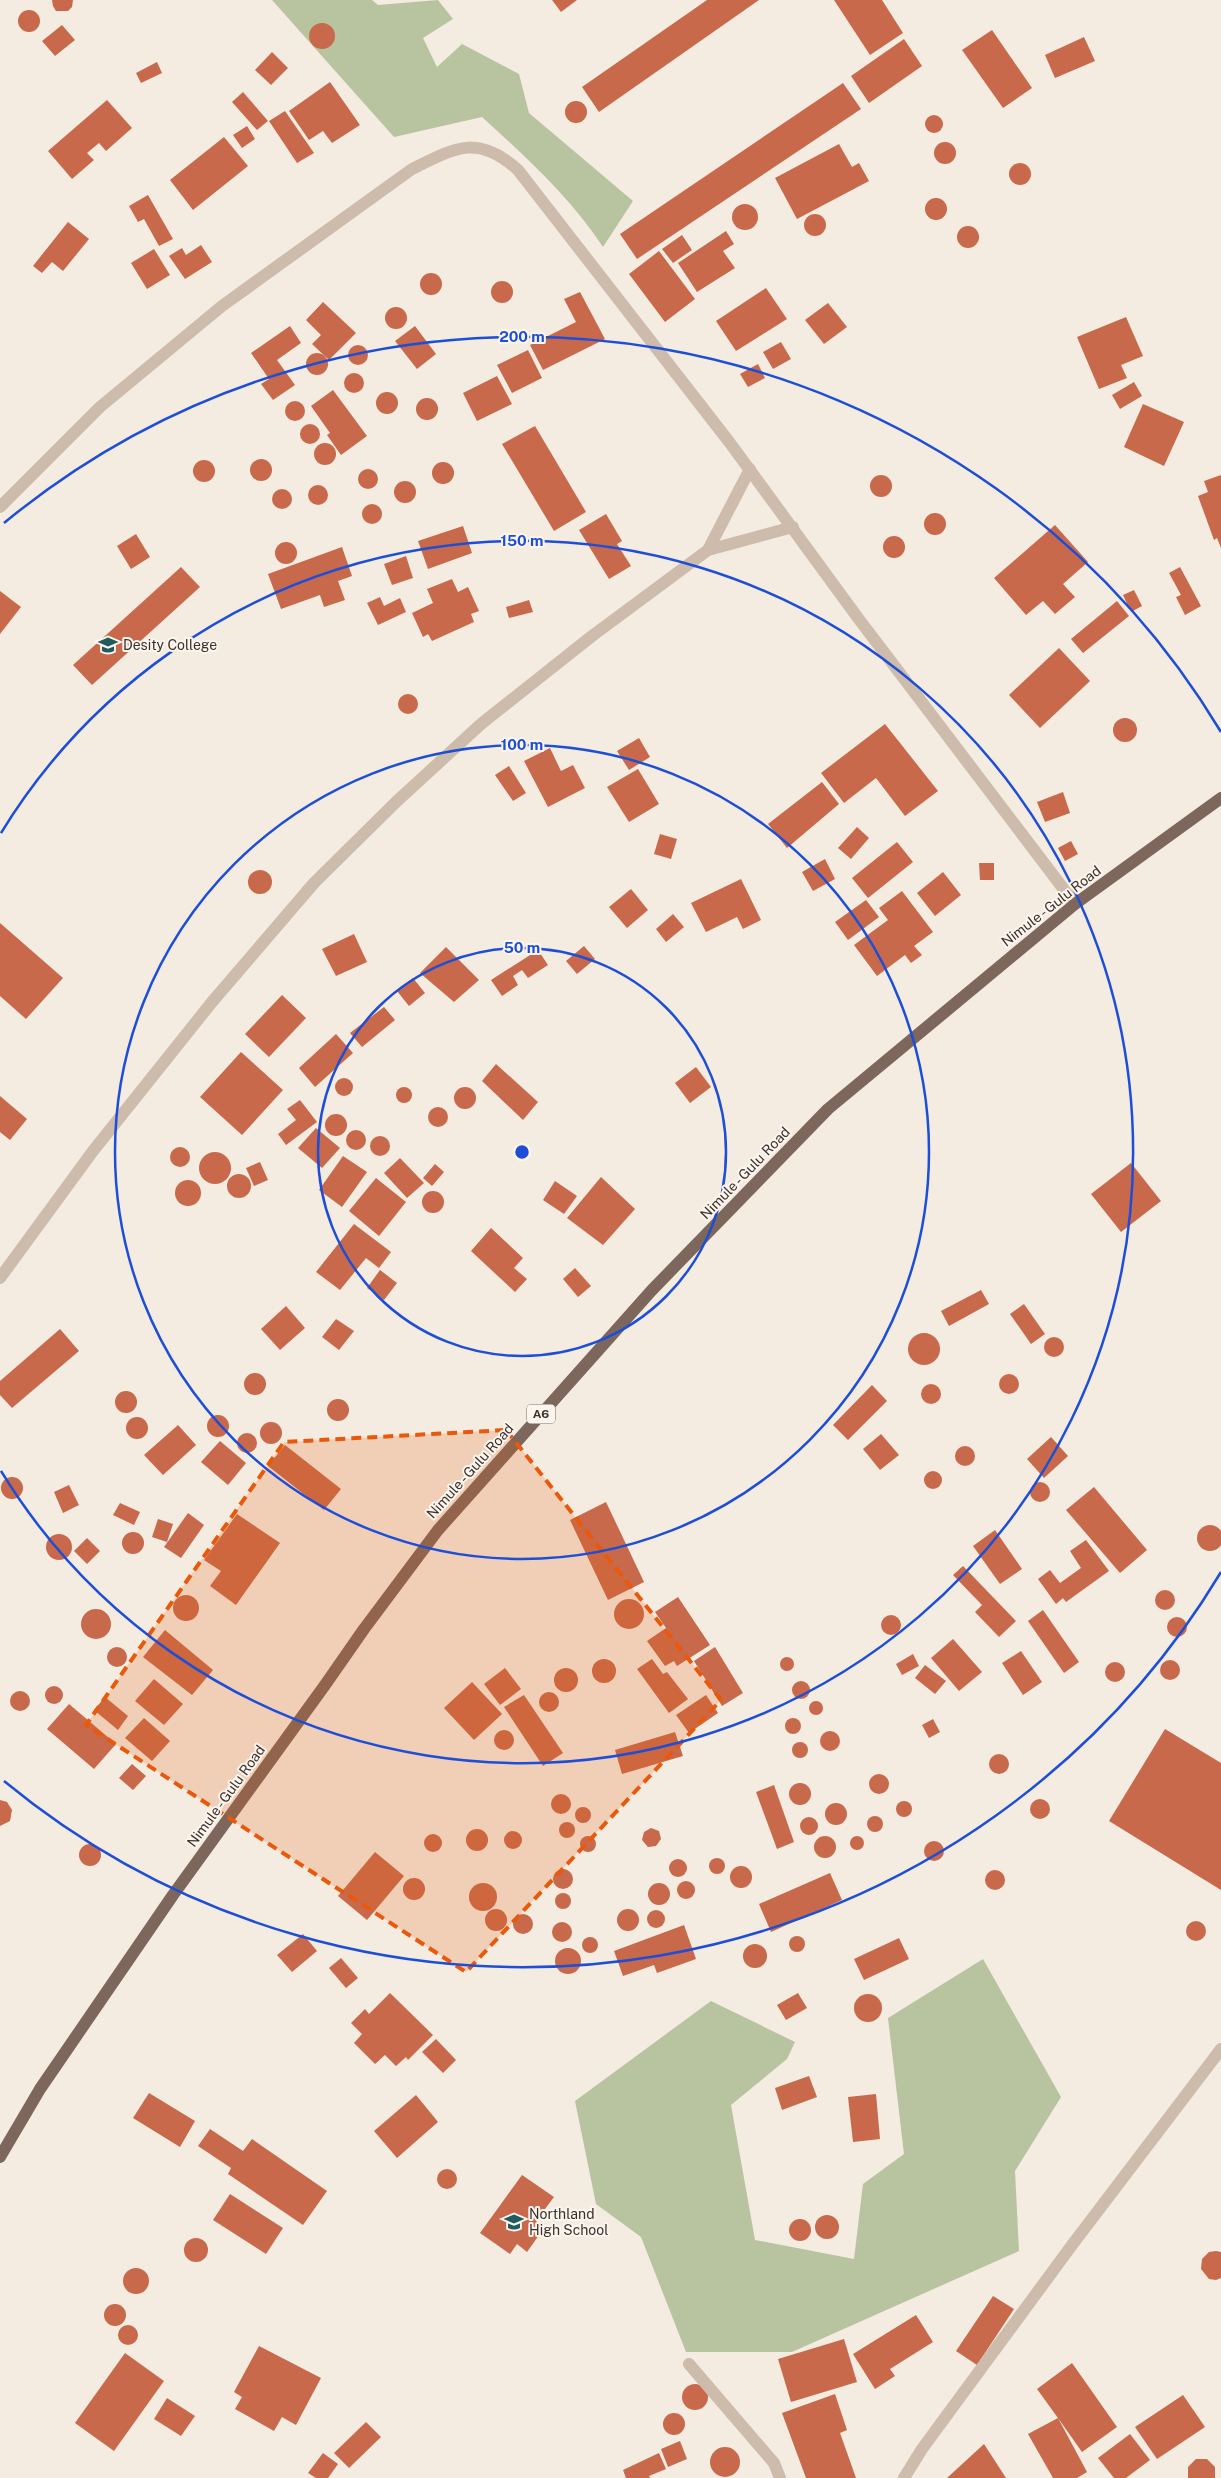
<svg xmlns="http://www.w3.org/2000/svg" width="1221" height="2478" font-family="'Public Sans',sans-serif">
<rect width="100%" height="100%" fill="#f4ebe1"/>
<g fill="#b8c4a0">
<path d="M272 0H372L378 5 438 0 453 19 423 38 437 67 462 44 519 74 529 113 633 201 603 247C570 197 526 157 482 117L394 137Z"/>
<path d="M983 1959 1061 2097 1015 2171 1019 2251 792 2352H686L641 2237 596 2204 575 2101 711 2001 795 2042 787 2059 731 2105 755 2240 854 2259 863 2184 904 2154 888 2018Z"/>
</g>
<g fill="#c8694b">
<path d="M52 0H73L72 7 68 11H56L53 6Z"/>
<path d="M552 0H577L561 12Z"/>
<path d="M707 0H759L599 112 582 87Z"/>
<path d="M834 0H882L903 33 870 55Z"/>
<circle cx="29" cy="21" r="11"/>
<circle cx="322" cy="36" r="13"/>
<path d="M62 25 75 40 55 56 42 41Z"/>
<path d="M992 30 1032 88 1003 108 962 50Z"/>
<path d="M1084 37 1095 61 1055 78 1045 55Z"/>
<path d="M904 39 922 66 869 103 851 76Z"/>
<path d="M272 52 288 68 271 85 255 70Z"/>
<path d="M157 62 162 73 141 83 136 73Z"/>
<path d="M330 82 360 125 332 143 323 131 309 140 289 111Z"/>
<path d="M843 83 861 109 637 259 620 234Z"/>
<path d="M243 92 268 121 257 130 232 102Z"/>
<path d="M107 100 132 128 106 151 99 143 87 153 94 160 72 179 48 151Z"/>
<circle cx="576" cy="112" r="11"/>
<path d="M285 111 314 153 297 163 269 121Z"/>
<circle cx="934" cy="124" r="9"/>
<path d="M247 126 255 139 242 148 233 135Z"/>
<path d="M224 137 248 166 193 210 170 180Z"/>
<circle cx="945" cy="153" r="11"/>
<path d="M839 144 852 167 859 163 869 181 797 219 775 178Z"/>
<circle cx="1020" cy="174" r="11"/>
<path d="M148 195 173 239 159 246 144 219 138 222 129 206Z"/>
<circle cx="936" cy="209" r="11"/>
<circle cx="745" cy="217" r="13"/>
<circle cx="815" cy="225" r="11"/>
<path d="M68 222 89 239 63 271 52 262 42 273 33 266Z"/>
<circle cx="968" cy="237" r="11"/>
<path d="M726 231 734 244 723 251 735 268 697 292 678 263Z"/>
<path d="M682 235 692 250 673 263 662 249Z"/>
<path d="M201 245 212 262 185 279 169 256 182 248 186 255Z"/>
<path d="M154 249 170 275 147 289 131 263Z"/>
<path d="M659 251 695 299 665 322 629 274Z"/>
<circle cx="431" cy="284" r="11"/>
<circle cx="502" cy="292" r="11"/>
<path d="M766 288 787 319 736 351 716 321Z"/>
<path d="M580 292 605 339 543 370 530 345 576 322 564 299Z"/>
<path d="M323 302 356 333 329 360 312 344 321 335 306 320Z"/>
<path d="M828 303 847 327 824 344 805 320Z"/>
<circle cx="396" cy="318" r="11"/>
<path d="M1126 317 1143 356 1121 365 1127 378 1099 389 1077 337Z"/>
<path d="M290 326 301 343 277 360 295 385 273 400 261 384 269 379 251 353Z"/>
<path d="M415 326 436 354 417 369 395 341Z"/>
<path d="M781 342 791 359 773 369 763 352Z"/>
<circle cx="358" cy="355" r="10"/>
<path d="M528 350 542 378 512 393 497 365Z"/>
<circle cx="317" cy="364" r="11"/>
<path d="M758 364 765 378 748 387 740 374Z"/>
<circle cx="354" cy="383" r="10"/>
<path d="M497 376 512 404 477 421 463 393Z"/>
<path d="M1134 382 1142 396 1120 409 1112 395Z"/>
<path d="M333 390 367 436 341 455 327 435 330 433 311 406Z"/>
<circle cx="387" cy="403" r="11"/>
<circle cx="427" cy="409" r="11"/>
<circle cx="295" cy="411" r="10"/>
<path d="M1143 404 1184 422 1164 466 1124 447Z"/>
<circle cx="310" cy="434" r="10"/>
<path d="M535 426 586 512 554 531 502 444Z"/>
<circle cx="325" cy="454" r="11"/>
<circle cx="261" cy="470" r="11"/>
<circle cx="204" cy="471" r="11"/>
<circle cx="443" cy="473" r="11"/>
<circle cx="368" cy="479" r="10"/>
<circle cx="881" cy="486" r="11"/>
<path d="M1221 475V548L1217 538 1214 540 1198 496 1208 492 1204 481Z"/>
<circle cx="405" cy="492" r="11"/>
<circle cx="318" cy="495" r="10"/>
<circle cx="282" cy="499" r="10"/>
<circle cx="372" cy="514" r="10"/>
<circle cx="935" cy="524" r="11"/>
<path d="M606 514 622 541 617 544 631 566 609 579 579 530Z"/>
<path d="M1055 525 1088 562 1063 584 1075 597 1055 614 1043 601 1026 615 994 578Z"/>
<path d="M463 526 472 553 428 569 418 541Z"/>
<path d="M136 534 150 557 131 569 117 546Z"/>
<circle cx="894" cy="547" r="11"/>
<circle cx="286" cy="553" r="11"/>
<path d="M342 547 352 576 338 581 345 600 324 607 320 595 281 609 268 574Z"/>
<path d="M406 556 413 578 392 585 384 564Z"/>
<path d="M181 567 200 587 92 685 73 665Z"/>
<path d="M1180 567 1201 606 1185 615 1176 597 1181 595 1169 573Z"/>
<path d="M452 579 458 592 468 587 479 611 471 614 474 622 432 641 428 634 423 637 412 613 433 603 427 589Z"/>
<path d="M1134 590 1142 606 1131 612 1123 595Z"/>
<path d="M0 591 21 607 0 634Z"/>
<path d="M380 597 384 606 400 598 406 612 378 625 367 603Z"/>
<path d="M529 600 533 612 509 618 506 607Z"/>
<path d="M1117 601 1129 616 1083 653 1071 639Z"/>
<path d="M1059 648 1090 681 1040 728 1009 695Z"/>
<circle cx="408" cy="704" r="10"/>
<circle cx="1125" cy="730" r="12"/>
<path d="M885 724 938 791 905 816 876 778 844 803 821 773Z"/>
<path d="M639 738 650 757 629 770 617 751Z"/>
<path d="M550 748 561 771 573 765 585 788 548 807 524 761Z"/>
<path d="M509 766 526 793 513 801 495 775Z"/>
<path d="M638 769 659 804 629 822 607 787Z"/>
<path d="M822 782 839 804 787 848 768 824Z"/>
<path d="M1063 792 1070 813 1045 822 1037 802Z"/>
<path d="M857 827 869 838 851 859 838 848Z"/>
<path d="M660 834 677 839 671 859 654 854Z"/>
<path d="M1071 841 1078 854 1065 861 1058 848Z"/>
<path d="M897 842 913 862 868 898 852 878Z"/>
<path d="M825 859 835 879 813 891 802 872Z"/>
<path d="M979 863H994V880H980Z"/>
<circle cx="260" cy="882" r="12"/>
<path d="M943 872 961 895 935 916 917 893Z"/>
<path d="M741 879 761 920 743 929 737 917 706 932 691 903Z"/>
<path d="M631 889 648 910 627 928 609 907Z"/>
<path d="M902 891 933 932 914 946 922 955 911 963 905 955 877 976 854 945 888 920 879 908Z"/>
<path d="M866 900 879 917 848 940 835 922Z"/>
<path d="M673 914 684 927 666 942 656 929Z"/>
<path d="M0 923 63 978 26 1019 0 996Z"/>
<path d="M354 934 367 962 336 976 322 949Z"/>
<path d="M584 946 595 959 577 974 566 961Z"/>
<path d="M446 947 479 980 454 1002 420 973Z"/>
<path d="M538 950 548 965 528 978 522 970 513 976 518 985 502 996 491 980Z"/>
<path d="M413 978 425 993 409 1006 397 991Z"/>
<path d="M282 995 306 1018 269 1057 245 1034Z"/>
<path d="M384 1007 395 1020 362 1047 350 1033Z"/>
<path d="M336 1034 353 1053 315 1087 299 1068Z"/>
<path d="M241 1052 283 1090 242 1135 200 1097Z"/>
<path d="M496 1064 538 1102 523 1120 482 1081Z"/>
<path d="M696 1067 711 1087 690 1103 675 1083Z"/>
<circle cx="344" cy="1087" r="9"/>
<circle cx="465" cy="1098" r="11"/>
<circle cx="404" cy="1095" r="8"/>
<path d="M0 1096 27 1119 10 1140 0 1132Z"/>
<path d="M300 1100 317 1122 286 1145 278 1134 296 1120 287 1109Z"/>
<circle cx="438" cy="1117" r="10"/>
<circle cx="336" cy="1125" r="11"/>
<path d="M316 1128 340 1148 322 1168 298 1148Z"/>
<circle cx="356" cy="1140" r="10"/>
<circle cx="380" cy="1146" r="10"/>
<circle cx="180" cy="1157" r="10"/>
<circle cx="215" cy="1168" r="16"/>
<path d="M343 1156 367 1172 342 1207 319 1190Z"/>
<path d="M400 1158 424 1183 407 1198 384 1173Z"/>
<path d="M260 1162 268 1180 254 1186 246 1168Z"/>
<path d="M1131 1163 1161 1201 1121 1232 1091 1194Z"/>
<path d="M435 1164 444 1172 432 1186 423 1178Z"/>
<circle cx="239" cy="1186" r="12"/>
<path d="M601 1177 635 1209 603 1245 567 1218Z"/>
<path d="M376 1178 406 1202 379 1236 349 1211Z"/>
<circle cx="188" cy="1193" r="13"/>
<path d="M555 1181 577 1196 564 1214 543 1200Z"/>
<circle cx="433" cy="1202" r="11"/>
<path d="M354 1224 391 1252 379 1268 366 1258 340 1290 316 1272Z"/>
<path d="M491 1228 523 1258 514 1268 527 1279 515 1292 471 1251Z"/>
<path d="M575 1268 591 1286 578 1297 563 1279Z"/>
<path d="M380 1270 397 1283 384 1300 367 1288Z"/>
<path d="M981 1290 989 1304 949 1326 941 1311Z"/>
<path d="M1024 1304 1045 1334 1031 1344 1010 1314Z"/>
<path d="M286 1306 305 1328 280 1350 261 1329Z"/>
<path d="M336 1319 354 1331 339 1350 322 1337Z"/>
<path d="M60 1329 79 1351 12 1408 0 1395V1381Z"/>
<circle cx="924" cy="1349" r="16"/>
<circle cx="1054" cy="1347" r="10"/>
<circle cx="255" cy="1384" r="11"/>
<circle cx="1009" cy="1384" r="10"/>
<circle cx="931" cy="1394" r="10"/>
<path d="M872 1385 887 1401 848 1440 833 1425Z"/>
<circle cx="126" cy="1402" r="11"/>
<circle cx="338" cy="1410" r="11"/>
<circle cx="218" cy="1426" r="11"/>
<circle cx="137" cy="1428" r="11"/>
<circle cx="271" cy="1433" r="11"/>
<path d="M178 1425 196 1445 163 1475 144 1455Z"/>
<circle cx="247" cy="1443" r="10"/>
<path d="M881 1434 899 1455 880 1470 863 1449Z"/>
<path d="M1051 1437 1068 1456 1044 1478 1027 1459Z"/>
<path d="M220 1441 246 1463 228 1485 201 1462Z"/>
<path d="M285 1445 341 1489 324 1510 268 1466Z"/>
<circle cx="965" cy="1456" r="10"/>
<circle cx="933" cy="1480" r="9"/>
<circle cx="12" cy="1488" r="11"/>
<circle cx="1040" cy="1492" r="10"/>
<path d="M69 1485 79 1505 63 1513 54 1492Z"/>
<path d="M1094 1487 1147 1550 1120 1573 1066 1510Z"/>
<path d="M606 1502 644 1582 608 1600 570 1520Z"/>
<path d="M120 1503 140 1512 134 1525 113 1515Z"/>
<path d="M188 1513 204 1525 181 1558 164 1547Z"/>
<path d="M237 1514 280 1543 236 1605 210 1586 221 1571 204 1560Z"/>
<path d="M158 1519 173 1524 167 1542 152 1537Z"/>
<circle cx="1210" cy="1538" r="13"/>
<path d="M995 1530 1022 1569 1000 1584 973 1546Z"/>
<circle cx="133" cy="1543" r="11"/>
<circle cx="59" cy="1547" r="13"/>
<path d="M87 1538 100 1551 87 1564 74 1551Z"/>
<path d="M1086 1540 1109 1571 1066 1602 1063 1598 1056 1604 1038 1579 1050 1570 1060 1583 1081 1568 1070 1551Z"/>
<path d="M963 1566 1016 1621 999 1637 975 1612 982 1605 953 1575Z"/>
<circle cx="1165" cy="1600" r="10"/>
<circle cx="186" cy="1608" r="13"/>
<path d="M678 1597 710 1645 677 1666 674 1661 665 1666 647 1641 666 1628 655 1612Z"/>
<circle cx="629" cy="1614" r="15"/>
<circle cx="96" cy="1624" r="15"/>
<path d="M1043 1610 1079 1662 1064 1673 1028 1621Z"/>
<circle cx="891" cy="1625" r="10"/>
<circle cx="1177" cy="1627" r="10"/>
<path d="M165 1630 213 1670 192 1695 143 1657Z"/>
<path d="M953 1639 982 1672 959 1691 931 1658Z"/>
<path d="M715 1647 743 1693 722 1706 694 1661Z"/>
<circle cx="117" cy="1657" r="10"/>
<path d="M1021 1651 1042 1682 1023 1695 1002 1663Z"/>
<path d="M913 1654 919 1666 902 1675 896 1664Z"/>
<circle cx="787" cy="1664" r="7"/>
<path d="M652 1659 663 1674 667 1672 688 1699 669 1713 637 1669Z"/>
<circle cx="604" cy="1671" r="12"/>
<circle cx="1170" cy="1670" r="10"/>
<circle cx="1115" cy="1672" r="10"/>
<path d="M925 1665 946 1681 935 1694 915 1678Z"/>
<circle cx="566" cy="1680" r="12"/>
<path d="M505 1668 521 1689 500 1705 484 1684Z"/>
<path d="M154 1679 183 1704 164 1725 135 1701Z"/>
<circle cx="801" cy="1690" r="9"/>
<path d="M472 1682 502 1714 474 1740 444 1708Z"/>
<circle cx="54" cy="1695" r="9"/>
<circle cx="20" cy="1701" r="10"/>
<circle cx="549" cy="1702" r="10"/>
<path d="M524 1695 563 1753 543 1766 504 1707Z"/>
<path d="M706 1695 718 1713 689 1733 676 1715Z"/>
<path d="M105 1697 128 1716 118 1730 94 1710Z"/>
<circle cx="816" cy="1708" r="7"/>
<path d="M69 1704 116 1744 94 1769 47 1729Z"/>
<path d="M144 1718 170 1741 152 1761 125 1738Z"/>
<circle cx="793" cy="1726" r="8"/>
<path d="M933 1719 940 1732 929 1738 922 1725Z"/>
<path d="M1165 1729 1221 1763V1890L1109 1821Z"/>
<circle cx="504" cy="1740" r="10"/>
<circle cx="830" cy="1741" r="10"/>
<path d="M675 1732 683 1756 622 1774 615 1750Z"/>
<circle cx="800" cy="1750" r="8"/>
<circle cx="999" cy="1764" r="10"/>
<path d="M132 1764 146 1776 133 1790 119 1778Z"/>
<circle cx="879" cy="1784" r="10"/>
<circle cx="800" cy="1794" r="11"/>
<path d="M774 1785 794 1842 777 1849 756 1792Z"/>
<circle cx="561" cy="1804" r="10"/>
<circle cx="1040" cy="1809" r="10"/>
<path d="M0 1800 7 1802 12 1810 10 1821 0 1826Z"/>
<circle cx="904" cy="1809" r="8"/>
<circle cx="836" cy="1814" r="11"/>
<circle cx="583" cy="1815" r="8"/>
<circle cx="875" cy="1824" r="8"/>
<circle cx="809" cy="1826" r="9"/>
<circle cx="567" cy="1830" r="8"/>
<path d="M651 1828 659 1831 661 1839 656 1846 648 1847 642 1840 644 1832Z"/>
<circle cx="477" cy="1840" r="11"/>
<circle cx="513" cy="1840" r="9"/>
<circle cx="433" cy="1843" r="9"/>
<circle cx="825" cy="1847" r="11"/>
<circle cx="588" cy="1844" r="8"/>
<circle cx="857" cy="1843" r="7"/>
<circle cx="934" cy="1851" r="10"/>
<circle cx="90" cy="1855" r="11"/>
<path d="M375 1852 404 1876 367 1920 338 1896Z"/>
<circle cx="717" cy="1866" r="8"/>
<circle cx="678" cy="1868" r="9"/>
<circle cx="741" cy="1877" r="11"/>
<circle cx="563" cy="1879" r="10"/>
<circle cx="995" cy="1880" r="10"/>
<path d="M830 1873 842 1900 771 1932 759 1904Z"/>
<circle cx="414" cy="1889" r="11"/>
<circle cx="686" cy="1890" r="9"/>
<circle cx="659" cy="1894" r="11"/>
<circle cx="483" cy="1897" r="14"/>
<circle cx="563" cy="1901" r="8"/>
<circle cx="496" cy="1920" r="11"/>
<circle cx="628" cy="1920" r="11"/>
<circle cx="656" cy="1919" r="9"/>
<circle cx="523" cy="1924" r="10"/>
<circle cx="1196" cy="1931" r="10"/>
<circle cx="562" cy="1932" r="10"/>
<path d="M684 1925 696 1959 657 1973 654 1965 623 1976 614 1951Z"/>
<path d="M303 1934 317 1951 292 1972 277 1955Z"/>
<circle cx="797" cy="1944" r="8"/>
<circle cx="590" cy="1945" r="8"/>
<path d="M899 1938 909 1959 864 1980 854 1959Z"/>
<circle cx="755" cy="1956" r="12"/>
<circle cx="568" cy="1961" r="13"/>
<path d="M341 1958 358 1978 346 1988 329 1968Z"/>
<path d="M390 1993 433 2035 408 2060 406 2057 396 2066 385 2055 375 2064 354 2043 362 2034 351 2023 365 2009 369 2014Z"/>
<path d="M798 1993 807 2008 786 2020 777 2005Z"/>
<circle cx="868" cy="2008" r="14"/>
<path d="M436 2039 456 2060 443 2073 422 2052Z"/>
<path d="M809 2076 817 2097 782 2110 775 2088Z"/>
<path d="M149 2093 195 2121 180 2147 133 2118Z"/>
<path d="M876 2094 880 2139 853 2142 848 2097Z"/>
<path d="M416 2095 438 2122 397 2158 374 2131Z"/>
<path d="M210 2129 243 2151 252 2139 327 2191 303 2225 228 2174 231 2168 198 2146Z"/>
<circle cx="447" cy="2179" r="10"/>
<path d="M522 2175 554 2197 536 2221 544 2228 527 2252 517 2244 510 2254 480 2233Z"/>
<path d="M230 2194 283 2228 266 2254 213 2220Z"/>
<circle cx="827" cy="2227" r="12"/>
<circle cx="800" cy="2230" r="11"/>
<circle cx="196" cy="2250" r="12"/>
<path d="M1216 2251 1221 2252V2278L1216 2280 1209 2279 1201 2269 1202 2259 1209 2252Z"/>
<circle cx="136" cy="2281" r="13"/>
<path d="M993 2296 1014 2309 977 2365 956 2351Z"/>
<circle cx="115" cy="2315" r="11"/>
<path d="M916 2315 933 2342 890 2369 895 2376 875 2389 853 2354Z"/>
<circle cx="128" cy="2335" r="10"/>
<path d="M844 2339 857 2382 791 2402 778 2359Z"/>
<path d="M259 2346 321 2378 296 2425 282 2417 274 2431 235 2409 242 2397 234 2392Z"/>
<path d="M125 2353 164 2381 114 2451 75 2423Z"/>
<path d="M1072 2363 1117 2427 1082 2452 1058 2418 1087 2472 1077 2478H1053L1028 2434 1058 2418 1037 2389Z"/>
<circle cx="695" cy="2397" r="13"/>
<path d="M835 2394 847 2430 840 2433 856 2478H806L782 2413Z"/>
<path d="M1183 2395 1205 2427 1157 2459 1135 2427Z"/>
<path d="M167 2398 195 2416 181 2436 154 2419Z"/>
<circle cx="674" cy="2424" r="11"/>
<path d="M366 2422 381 2437 349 2468 334 2453Z"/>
<path d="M1130 2434 1150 2460 1126 2478H1114L1098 2458Z"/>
<path d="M680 2441 687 2459 668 2467 661 2449Z"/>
<path d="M984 2444 1006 2478H947Z"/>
<circle cx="725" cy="2462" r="15"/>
<path d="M323 2453 338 2464 328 2478H316L308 2473Z"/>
<path d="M659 2453 666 2469 649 2476 650 2478H626L623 2470Z"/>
<path d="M1196 2459H1207L1215 2467V2478H1188V2467Z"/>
</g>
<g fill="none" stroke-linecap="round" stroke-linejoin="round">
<g stroke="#cdbbac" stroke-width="12">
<path d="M0 507 100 407 222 306 412 169C456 147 478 134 518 170L730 443 858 618 1075 904"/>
<path d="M708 550 750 469"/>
<path d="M0 1278 93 1151 212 1002 314 883 396 802 481 724 592 636 708 550 793 527"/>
<path d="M689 2364 774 2463 780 2478"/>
<path d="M904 2478 922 2449 1072 2245 1221 2049"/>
</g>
<path stroke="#7d675c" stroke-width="12" d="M0 2157 40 2089 173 1895 325 1685 364 1629 438 1530 652 1290 828 1109 1075 904 1221 798"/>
</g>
<path fill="#e8590c" fill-opacity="0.2" stroke="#e8590c" stroke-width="4" stroke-dasharray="10 6" stroke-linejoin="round" d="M506 1430 721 1700 466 1972 86 1725 284 1442Z"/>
<g fill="none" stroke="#1d4ed8" stroke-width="2.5">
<circle cx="522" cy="1152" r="204"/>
<circle cx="522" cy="1152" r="407"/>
<path d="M1 833A611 611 0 1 1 1 1471"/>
<path d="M1221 1572A815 815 0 0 1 4 1781M4 523A815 815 0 0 1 1221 732"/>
</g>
<defs>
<g id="school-bare" transform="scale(1.5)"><path d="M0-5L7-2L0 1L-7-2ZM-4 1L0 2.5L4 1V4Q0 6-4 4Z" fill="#1f5a5e" stroke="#fbf5ee" stroke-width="2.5" paint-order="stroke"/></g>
</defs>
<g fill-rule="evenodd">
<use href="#school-bare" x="108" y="645"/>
<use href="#school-bare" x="514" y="2222"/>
</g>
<g text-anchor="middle" stroke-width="4" stroke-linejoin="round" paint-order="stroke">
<rect fill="#fbf5ee" stroke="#756b66" stroke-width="1" x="527" y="1404.5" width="28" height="19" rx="4"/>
<g font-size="12" font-weight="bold" fill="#3b302b">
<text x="541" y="1418">A6</text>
</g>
<g font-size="14" fill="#3b302b" stroke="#fbf5ee" text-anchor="start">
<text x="123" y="650">Desity College</text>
<text x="529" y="2219">Northland<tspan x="529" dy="16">High School</tspan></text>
</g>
<g font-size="14" fill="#3b302b" stroke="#fbf5ee">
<text transform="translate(1051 906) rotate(-38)" y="5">Nimule - Gulu Road</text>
<text transform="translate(745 1173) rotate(-46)" y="5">Nimule - Gulu Road</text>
<text transform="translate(470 1471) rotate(-48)" y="5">Nimule - Gulu Road</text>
<text transform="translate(226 1796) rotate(-54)" y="5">Nimule - Gulu Road</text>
</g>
</g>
<circle cx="522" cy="1152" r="8" fill="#1d4ed8" stroke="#fbf5ee" stroke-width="2.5"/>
<g font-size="15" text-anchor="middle" font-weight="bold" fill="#1d4ed8" stroke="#fbf5ee" stroke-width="4" stroke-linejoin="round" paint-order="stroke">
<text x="522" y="342">200 m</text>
<text x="522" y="546">150 m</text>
<text x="522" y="750">100 m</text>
<text x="522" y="953">50 m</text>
</g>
</svg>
